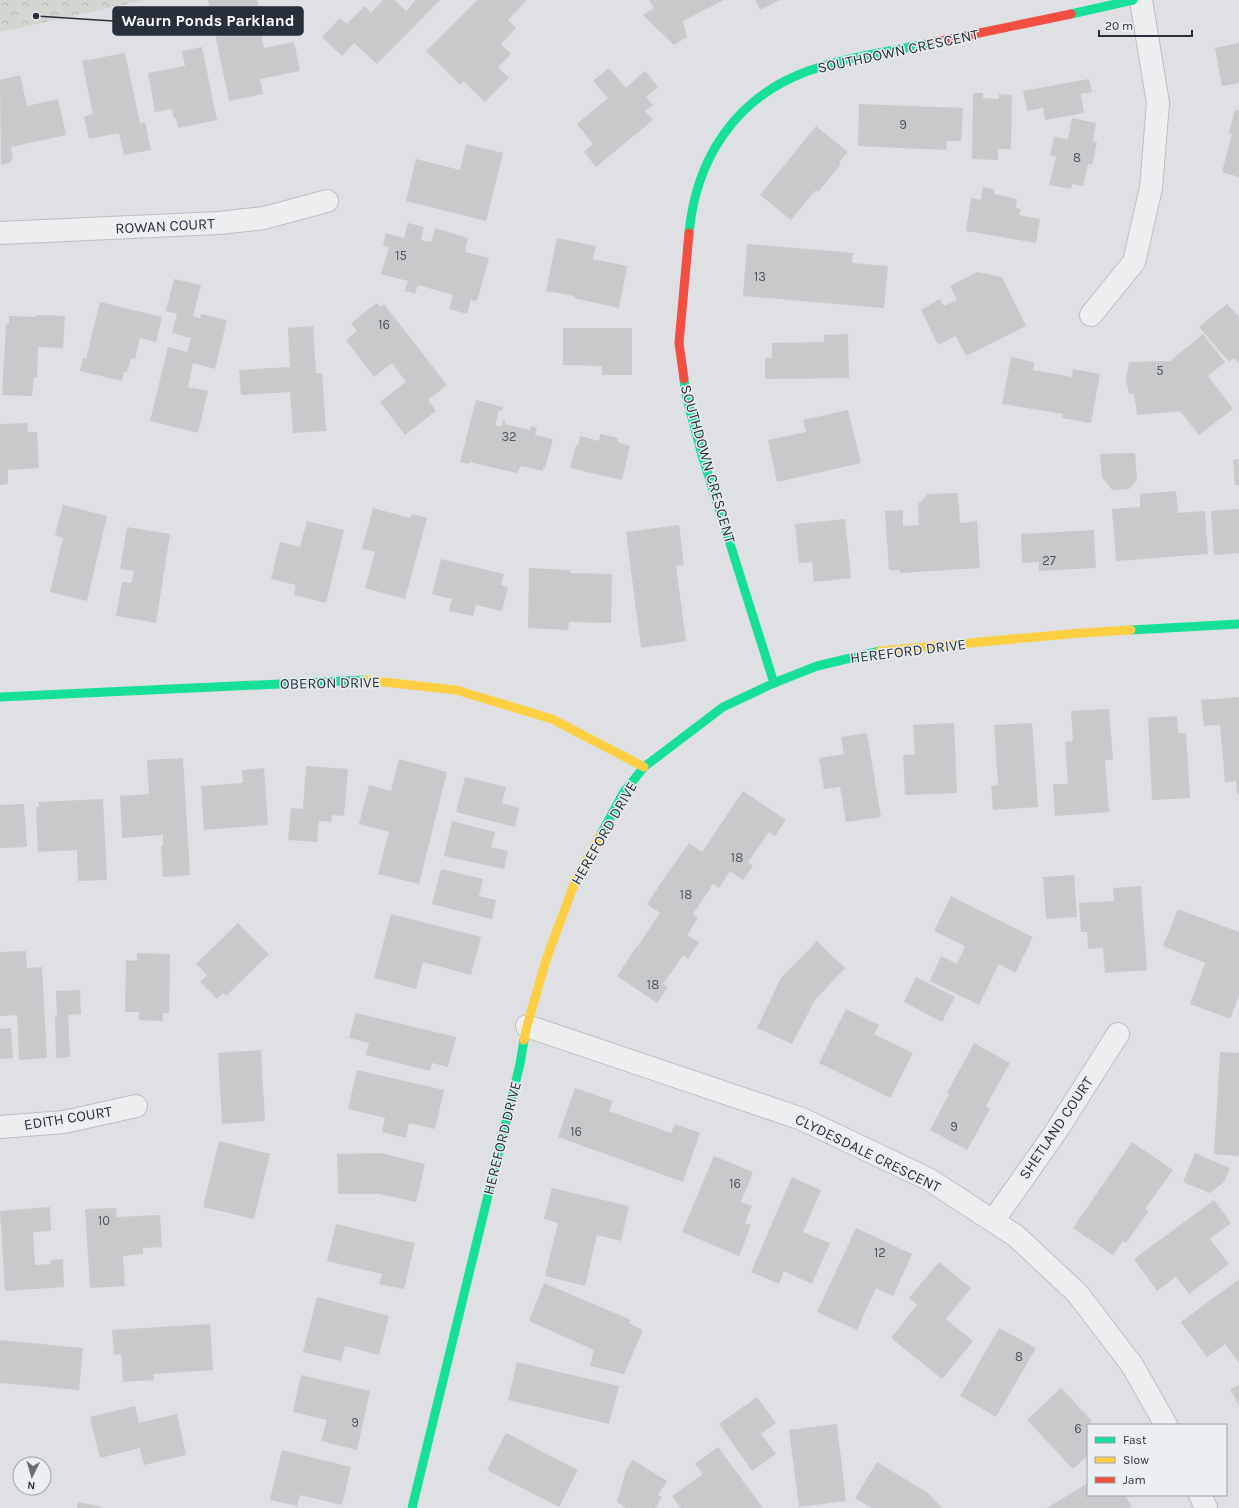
<svg xmlns="http://www.w3.org/2000/svg" width="1239" height="1508" font-family="Karla,sans-serif">
<defs>
<pattern id="park-crowns" width="20" height="18" patternUnits="userSpaceOnUse"><rect width="20" height="18" fill="#cfd7cf"/><path d="M2 6a3 3 0 1 1 6 0M12 15a3 3 0 1 1 6 0" fill="none" stroke="#b2b9b2"/></pattern>
</defs>
<rect width="100%" height="100%" fill="#dee0e3"/>
<path fill="url(#park-crowns)" d="M0 0H145L0 32Z"/>
<g fill="#c7c9cb">
<path d="M208 0H257L259 9 257 10 264 48 294 42 300 71 260 79 263 94 229 101Z"/>
<path d="M383 0H395L406 11 416 0H440L377 64 354 43 342 56 322 37 340 18 347 24 365 6 371 13Z"/>
<path d="M477 0H525L526 1 508 20 516 28 501 44 511 54 498 67 509 78 485 102 463 81 460 85 426 51Z"/>
<path d="M649 0H724L683 21 687 37 674 45 643 15 654 8Z"/>
<path d="M755 0H780L760 10Z"/>
<path d="M1239 43V83L1222 86 1215 48Z"/>
<path d="M202 47 217 120 178 128 176 118 174 119 172 109 155 112 148 73 185 66 182 51Z"/>
<path d="M125 53 140 123 145 122 151 150 124 155 119 133 89 139 84 117 93 114 82 61Z"/>
<path d="M609 68 626 88 645 71 658 87 646 97 653 105 645 111 653 120 596 167 584 152 593 144 577 124 608 98 593 81Z"/>
<path d="M20 75 27 106 58 99 66 135 11 147 13 159 9 163 1 165 0 80Z"/>
<path d="M1089 79 1092 92 1081 94 1084 113 1045 120 1043 108 1027 111 1023 91Z"/>
<path d="M973 93H983V98L999 99V94L1012 95 1011 149H998V160L972 159Z"/>
<path d="M859 104 963 108 961 141H947L946 150 858 146Z"/>
<path d="M1235 110 1239 111V177L1222 172 1232 134 1229 133Z"/>
<path d="M1072 118 1096 123 1093 142H1097L1092 165 1088 164 1083 186 1072 184 1071 189 1049 185 1056 157 1050 155 1054 137 1068 139Z"/>
<path d="M816 126 848 152 839 162 841 164 818 192 816 190 791 220 760 195Z"/>
<path d="M466 144 503 153 486 221 406 201 416 159 460 170Z"/>
<path d="M983 187 994 189V194L1017 199 1016 208 1021 209 1019 215 1040 219 1036 243 966 231 971 198 981 200Z"/>
<path d="M408 223 424 227 421 240 431 242 435 228 468 238 465 252 489 258 477 301 471 300 467 314 449 309 453 295 418 285 415 294 405 291 408 281 381 274 389 247 383 246 386 233 404 238Z"/>
<path d="M557 238 596 246 593 259 627 266 619 308 574 298V296L546 291Z"/>
<path d="M747 244 853 253 852 263 888 266 884 308 743 296Z"/>
<path d="M977 272 1002 277 1026 326 966 356 956 336 938 345 921 310 940 299 944 306 957 300 950 286Z"/>
<path d="M174 279 201 285 193 316 200 319 201 314 227 320 215 369 193 363 188 387 208 391 198 433 150 421 168 347 187 352 191 338 172 333 177 314 166 311Z"/>
<path d="M100 302 162 317 156 342 140 338 135 359 131 358 127 372H124L122 381 80 371 83 358 86 359Z"/>
<path d="M377 303 380 307 384 304 447 385 428 400 436 411 405 435 380 402 406 382 392 363 374 377 346 340 357 331 351 323Z"/>
<path d="M1227 304 1238 316 1239 315V364L1234 358 1229 362 1199 327Z"/>
<path d="M37 315 65 316 63 348 38 347 37 378 34 377 32 396 2 395 6 324H9V316L36 317Z"/>
<path d="M313 326 316 373H322L326 431 293 433 290 392 241 395 239 370 290 367 288 328Z"/>
<path d="M563 328H632V375H602V366L563 365Z"/>
<path d="M848 334 849 378 765 379V358H772V343L824 342V335Z"/>
<path d="M1203 334 1225 362 1208 376 1233 409 1199 435 1180 411 1137 415 1134 393 1129 394 1126 379 1129 362 1170 361Z"/>
<path d="M1011 357 1034 362 1033 370 1072 377 1073 369 1100 374 1091 423 1062 418 1063 414 1002 404Z"/>
<path d="M476 400 503 407 502 411H499L495 425 501 427 503 420 506 421 505 424 530 430 531 426 537 428 535 435 553 439 545 468 543 467V471L521 466 517 473 469 462V464L460 462Z"/>
<path d="M848 410 861 463 777 482 768 440 806 432 803 420Z"/>
<path d="M27 423 28 432H37L39 468 8 470V484L0 485V424Z"/>
<path d="M600 434 618 438V442L630 446 622 480 570 468 576 445 578 446 580 436 599 441Z"/>
<path d="M1135 453 1137 480 1129 489 1112 490 1102 477 1100 454Z"/>
<path d="M1239 459V485H1235L1233 460Z"/>
<path d="M1176 491 1178 513 1205 511 1208 554 1116 561 1112 509 1140 507V494Z"/>
<path d="M958 493 960 523 977 521 980 568 900 573V570H889L885 511 903 510V526L919 525 918 504 928 494Z"/>
<path d="M63 505 107 516 87 601 50 592 63 538 55 535Z"/>
<path d="M373 508 410 518 412 514 427 518 405 599 365 588 375 552 362 549Z"/>
<path d="M1239 509V553L1214 555 1211 511Z"/>
<path d="M845 519 851 578 814 582 812 562 799 563 795 524Z"/>
<path d="M307 521 344 530 326 603 294 595 296 585 271 579 280 542 300 547Z"/>
<path d="M679 525 684 565 676 566 686 641 641 648 626 532Z"/>
<path d="M127 527 170 534 156 623 116 616 122 582 131 583 134 571 120 569Z"/>
<path d="M1094 530 1096 568 1039 571V562L1022 563 1021 534Z"/>
<path d="M441 559 504 574 501 585 508 587 502 611 476 605 473 616 449 611 452 599 432 594Z"/>
<path d="M529 568 570 570V573L612 574 611 623 569 622 568 630 528 628Z"/>
<path d="M1239 697V795H1237L1236 781 1225 782 1220 725 1204 726 1201 700Z"/>
<path d="M1109 709 1113 760H1105L1109 812 1055 816 1053 784H1068L1065 742 1073 741 1071 711Z"/>
<path d="M1177 716 1178 733H1186L1190 798 1152 800 1148 718Z"/>
<path d="M954 723 957 793 905 795 903 755 915 754 913 725Z"/>
<path d="M1032 723 1038 807 993 810 991 786 998 785 994 725Z"/>
<path d="M867 733 881 817 846 822 840 787 824 789 819 758 844 754 841 737Z"/>
<path d="M183 758 190 875 163 877 161 846H163V835L122 838 120 796 149 794 147 760Z"/>
<path d="M399 759 447 772 419 884 378 874 389 832 359 824 369 785 391 791Z"/>
<path d="M306 766 348 769 344 816 332 815 331 822 319 821 317 842 288 840 291 808 303 809Z"/>
<path d="M264 768 268 825 204 830 201 786 243 783 242 770Z"/>
<path d="M465 777 506 787 502 803 519 808 515 827 456 812Z"/>
<path d="M743 791 786 820 775 836 769 832 748 862 753 866 743 880 730 871 719 888 713 884 693 914 698 918 687 935 699 942 688 959 683 955 673 970 663 984 668 987 657 1003 617 976 637 946 650 954 638 946 660 913 647 904 667 874 689 843 702 852Z"/>
<path d="M103 799 107 880 78 881 77 850 38 852 36 807H39V802Z"/>
<path d="M24 804 27 847 0 848V805Z"/>
<path d="M452 821 495 832 491 847 508 851 504 869 444 856Z"/>
<path d="M441 869 483 879 479 896 496 900 492 919 432 904Z"/>
<path d="M1074 875 1077 917 1046 919 1043 877Z"/>
<path d="M1141 886 1147 970 1105 973 1103 948 1088 949 1087 932H1081L1079 903 1114 901 1113 888Z"/>
<path d="M951 896 1033 937 1015 973 999 964 979 1005 930 981 941 956 957 964 965 946 934 931Z"/>
<path d="M1178 909 1239 932V995L1230 1019 1190 1004 1205 963 1163 946Z"/>
<path d="M391 914 481 937 471 975 423 962 416 989 374 978Z"/>
<path d="M238 923 269 954 226 996 223 993 217 999 200 982 207 975 196 964Z"/>
<path d="M817 941 845 968 815 1000 792 1044 757 1028 781 978Z"/>
<path d="M26 951 27 968 42 967 47 1058 19 1060 17 1015 0 1016V952Z"/>
<path d="M137 953 170 954 169 1013H163V1021L139 1020V1012H125L126 960 137 961Z"/>
<path d="M916 977 955 997 942 1022 904 1002Z"/>
<path d="M80 990 81 1014 68 1015 70 1057 56 1058 55 1016 57 1015 56 991Z"/>
<path d="M846 1009 879 1025 874 1034 913 1053 890 1098 819 1063Z"/>
<path d="M356 1013 456 1037 448 1067 432 1063 430 1071 366 1055 369 1043 349 1038Z"/>
<path d="M11 1028 13 1058 0 1059V1029Z"/>
<path d="M974 1043 1010 1063 986 1106 990 1109 967 1150 930 1130 949 1094 947 1093Z"/>
<path d="M261 1050 265 1121 222 1124 218 1053Z"/>
<path d="M1222 1052 1239 1053V1156L1214 1154 1220 1053Z"/>
<path d="M357 1070 444 1090 435 1129 409 1123 406 1138 382 1132 385 1118 348 1109Z"/>
<path d="M575 1088 613 1101 609 1111 671 1133 675 1124 700 1133 683 1182 558 1137Z"/>
<path d="M219 1141 270 1154 254 1219 203 1207Z"/>
<path d="M1132 1142 1173 1170 1145 1209 1149 1211 1126 1243 1123 1241 1113 1255 1073 1228Z"/>
<path d="M381 1153 425 1164 416 1202 379 1194H338L337 1154Z"/>
<path d="M1195 1153 1230 1168 1224 1182 1210 1193 1183 1182Z"/>
<path d="M714 1156 753 1172 741 1202 752 1206 745 1223 751 1225 739 1256 682 1232Z"/>
<path d="M792 1177 821 1190 803 1232 830 1243 812 1284 784 1271 779 1284 751 1272Z"/>
<path d="M552 1188 629 1206 621 1241 597 1235 585 1286 545 1276 558 1223 544 1219Z"/>
<path d="M1214 1200 1231 1223 1210 1239 1229 1264 1189 1294 1176 1277 1157 1291 1134 1259Z"/>
<path d="M50 1207 51 1231 33 1232 35 1265 51 1264V1260L63 1259 64 1287 5 1291 0 1211Z"/>
<path d="M116 1208 117 1217 160 1215 162 1247 143 1248V1254L123 1256 125 1286 90 1288 85 1209Z"/>
<path d="M336 1224 415 1243 404 1289 379 1284 382 1274 327 1261Z"/>
<path d="M856 1228 912 1254 893 1296 876 1288 857 1330 817 1312Z"/>
<path d="M939 1262 971 1288 946 1319 973 1341 942 1379 891 1338 917 1305 909 1298Z"/>
<path d="M1239 1279V1363L1225 1344 1207 1357 1181 1322Z"/>
<path d="M544 1283 631 1320 629 1323 643 1330 624 1374 590 1366 594 1350 529 1321Z"/>
<path d="M317 1297 389 1316 379 1355 345 1346 341 1361 303 1352Z"/>
<path d="M210 1324 213 1370 153 1374 154 1380 123 1382 121 1354 114 1355 112 1330Z"/>
<path d="M999 1328 1036 1348 996 1417 960 1396Z"/>
<path d="M0 1340 83 1348 79 1390 0 1383Z"/>
<path d="M517 1362 619 1386 609 1424 508 1400Z"/>
<path d="M301 1375 370 1391 357 1450 321 1441 327 1420 293 1412Z"/>
<path d="M1239 1385V1406L1230 1389Z"/>
<path d="M1061 1388 1092 1421 1086 1426 1088 1428V1455L1073 1469 1027 1420Z"/>
<path d="M757 1397 776 1423 761 1434 776 1454 752 1471 719 1424Z"/>
<path d="M135 1406 139 1423 177 1414 186 1455 144 1465 140 1448 100 1458 90 1417Z"/>
<path d="M837 1424 846 1501 799 1507 789 1430Z"/>
<path d="M506 1433 578 1470 559 1507 487 1470Z"/>
<path d="M718 1447 763 1508H681L672 1496 703 1474 695 1464Z"/>
<path d="M282 1450 351 1467 342 1505 300 1495 297 1506 270 1500Z"/>
<path d="M633 1460 667 1481 658 1495 662 1497 655 1508H626L617 1502 626 1470Z"/>
<path d="M877 1462 928 1493 942 1508H872L855 1498Z"/>
<path d="M1088 1483V1495H1125L1132 1507 1129 1508H1047Z"/>
<path d="M78 1502 102 1507 101 1508H77Z"/>
</g>
<g fill="none" stroke-linecap="round" stroke-linejoin="round">
<g stroke="#bcbec1" stroke-width="24">
<g id="street">
<path d="M0 233 219 223 264 218 327 201"/>
<path d="M1091 315 1134 262 1151 188 1158 103 1141 0"/>
<path d="M527 1026 802 1119 930 1180 1016 1236 1077 1293 1132 1365 1166 1425"/>
<path d="M0 1127 64 1122 136 1106"/>
<path d="M993 1221 1055 1133 1118 1034"/>
<path d="M1200 1495 1206 1508"/>
</g>
</g>
<use href="#street" stroke="#edeef0" stroke-width="22"/>
<g stroke="#16e098" stroke-width="9">
<path d="M1071 14 1133 0"/>
<path d="M689 233C696 158 736 97 808 71 849 56 894 51 936 42"/>
<path d="M684 379 686 395 702 455 774 683"/>
<path d="M1131 630 1239 624"/>
<path d="M0 697 365 680"/>
<path d="M600 836 624 792 644 767 723 707 774 683 817 666 880 651"/>
<path d="M412 1508 520 1064 524 1040"/>
</g>
<g stroke="#ffcf43" stroke-width="9">
<path d="M880 651 1081 633 1131 630"/>
<path d="M365 680 456 690 552 719 644 767"/>
<path d="M524 1040 527 1026 546 960 576 879 600 836"/>
</g>
<g stroke="#f24e42" stroke-width="9">
<path d="M936 42 1071 14"/>
<path d="M684 379 679 343 689 233"/>
</g>
</g>
<g text-anchor="middle" stroke-width="3" stroke-linejoin="round" paint-order="stroke">
<g font-size="13" fill="#50565f">
<text x="903" y="129">9</text>
<text x="1077" y="162">8</text>
<text x="401" y="260">15</text>
<text x="760" y="281">13</text>
<text x="384" y="329">16</text>
<text x="1160" y="375">5</text>
<text x="509" y="441">32</text>
<text x="1049" y="565">27</text>
<text x="737" y="862">18</text>
<text x="686" y="899">18</text>
<text x="653" y="989">18</text>
<text x="954" y="1131">9</text>
<text x="576" y="1136">16</text>
<text x="735" y="1188">16</text>
<text x="104" y="1225">10</text>
<text x="880" y="1257">12</text>
<text x="1019" y="1361">8</text>
<text x="355" y="1427">9</text>
<text x="1078" y="1433">6</text>
</g>
<g font-size="15" fill="#272f3a" stroke="#ebeff3">
<text transform="translate(898 51) rotate(-12)" y="5">SOUTHDOWN CRESCENT</text>
<text transform="translate(165 226) rotate(-3)" y="5">ROWAN COURT</text>
<text transform="translate(708 464) rotate(74)" y="5">SOUTHDOWN CRESCENT</text>
<text transform="translate(908 651) rotate(-7)" y="5">HEREFORD DRIVE</text>
<text transform="translate(330 683) rotate(-1)" y="5">OBERON DRIVE</text>
<text transform="translate(604 833) rotate(-60)" y="5">HEREFORD DRIVE</text>
<text transform="translate(68 1118) rotate(-9)" y="5">EDITH COURT</text>
<text transform="translate(1056 1128) rotate(-56)" y="5">SHETLAND COURT</text>
<text transform="translate(502 1138) rotate(-76)" y="5">HEREFORD DRIVE</text>
<text transform="translate(868 1153) rotate(26)" y="5">CLYDESDALE CRESCENT</text>
</g>
</g>
<path fill="none" stroke="#272f3a" stroke-width="1.5" d="M36 16L113 21"/>
<circle fill="#272f3a" stroke="#ebeff3" stroke-width="1.5" cx="36" cy="16" r="4"/>
<rect fill="#272f3a" stroke="#272f3a" stroke-width="1.5" x="113" y="7" width="190" height="28" rx="4"/>
<g font-size="16" text-anchor="middle" font-weight="bold" fill="#fff">
<text x="208" y="26">Waurn Ponds Parkland</text>
</g>
<rect x="1087" y="1424" width="140" height="72" fill="#ebeff3" stroke="#9da2a9"/>
<rect x="1095" y="1437" width="20" height="6" fill="#16e098" stroke="#9da2a9"/>
<text x="1123" y="1444" font-size="12" fill="#272f3a">Fast</text>
<rect x="1095" y="1457" width="20" height="6" fill="#ffcf43" stroke="#9da2a9"/>
<text x="1123" y="1464" font-size="12" fill="#272f3a">Slow</text>
<rect x="1095" y="1477" width="20" height="6" fill="#f24e42" stroke="#9da2a9"/>
<text x="1123" y="1484" font-size="12" fill="#272f3a">Jam</text>
<g transform="translate(32 1476) rotate(185)"><circle r="19" fill="#ebeff3" stroke="#9da2a9"/>
<path d="M0-3L7 15L0 10L-7 15Z" fill="#676d75"/>
<text y="-6" font-size="11" font-weight="bold" text-anchor="middle" fill="#272f3a">N</text>
</g>
<path d="M1099 30v6h93v-6" fill="none" stroke="#272f3a" stroke-width="2"/>
<text x="1105" y="30" font-size="12" fill="#272f3a" stroke="#ebeff3" stroke-width="3" paint-order="stroke">20 m</text>
</svg>
